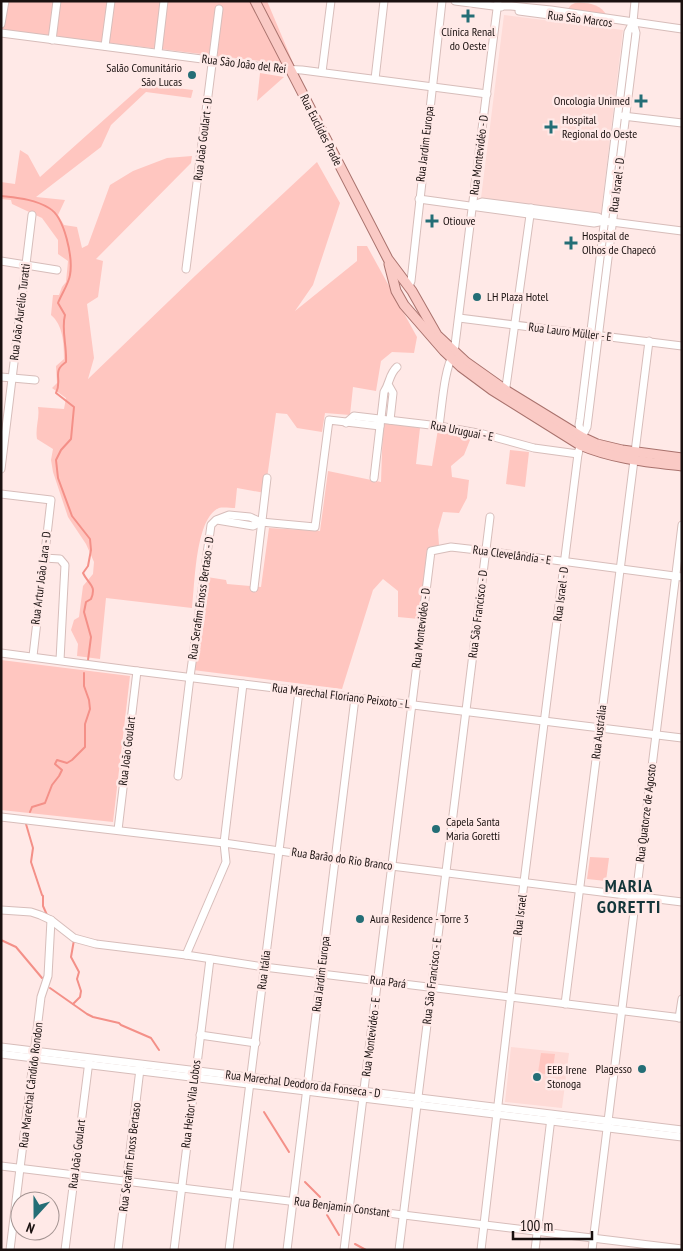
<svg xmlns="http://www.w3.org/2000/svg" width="683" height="1251" font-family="'PT Sans Narrow',sans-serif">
<rect width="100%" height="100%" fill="#ffe9e7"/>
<g fill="#fedbd7">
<path d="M504 15 623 30 601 213 481 198Z"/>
<path d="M511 1047 569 1053 562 1108 505 1102Z"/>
</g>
<g fill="#ffc6c0">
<path d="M1 1H267L294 65 1 30Z"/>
<path d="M575 3C587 2 601 4 607 16L566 11 571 5Z"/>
<path d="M260 73 284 77 257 101Z"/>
<path d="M144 84 193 90 191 98 146 92 111 125 101 147 36 197 65 200 58 215 64 225 77 227 82 248 88 245 110 185 133 171 167 158 192 156 191 163 96 259 103 261 98 297 87 304 94 358 88 379 196 275 317 162 340 203 313 285 295 311 357 261V246H367L417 337 414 353 392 352 381 361 376 391 353 387 350 415 325 413 322 432 297 428 287 414 276 413 265 493 237 488 235 508C230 508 223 507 219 508 195 518 195 585 192 608L106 598 100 659 77 656 78 644 71 630 74 620 79 617 83 586 93 574 94 562 86 544 68 517 53 472 51 460 53 449 37 439C35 427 40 418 38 407L64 409 66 398 52 388 57 383 56 366 64 359C64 343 63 325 51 315L53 295H59L62 287 66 282 68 261 58 254V240L42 218 12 204 11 200 1 199V182L15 184 20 150 28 155 40 177Z"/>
<path d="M383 422 420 428 416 464 432 466 438 429 458 432 470 440 464 455 451 466 452 477 469 480 467 498 459 513 443 512 438 530 439 545 427 550 419 619 398 617V591L383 579 373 590 342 689 193 670 207 577 226 580 227 584 261 587 269 528 320 531 328 471 381 482Z"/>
<path d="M510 450 529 452 525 487 506 484Z"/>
<path d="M1 660 130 676 113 822 1 810Z"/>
<path d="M590 857 609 858 606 881 587 879Z"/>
<path d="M541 1053 555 1054 552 1075 538 1073Z"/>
</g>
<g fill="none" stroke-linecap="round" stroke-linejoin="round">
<g stroke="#f49088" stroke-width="2">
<path d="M1 196C18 198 34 199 49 208 65 217 73 258 70 275 69 283 61 295 58 303L65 315C61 329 67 346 66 362 51 372 63 379 56 393L74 407 71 439 61 450 56 460 58 478 72 516 90 539 91 550 88 566 83 573C88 584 97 585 91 599L86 602 84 612 91 637 88 660"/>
<path d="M30 812 32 807 45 803 52 785 59 776 62 770 55 764 57 760 67 763 72 760 85 747V724L90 709 89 700 84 686V673"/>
<path d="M26 824 33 848 31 862 42 895 43 896V906L47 915"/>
<path d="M1 940 16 947 42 978"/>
<path d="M50 988 87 1014 93 1017 119 1023 121 1025 151 1038 159 1050"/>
<path d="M73 1004 80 997 81 991 77 979 79 972 71 957 74 940"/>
<path d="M264 1112 289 1152"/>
<path d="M305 1182 320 1197"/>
<path d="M327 1215 339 1235"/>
<path d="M355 1244 366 1250"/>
</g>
<g stroke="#d7bdba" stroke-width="9">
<g id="minor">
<path d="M455 1 501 7"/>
<path d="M497 6H511L551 10 682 29"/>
<path d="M519 11 603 22"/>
<path d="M1 24 5 1"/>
<path d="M1 33 279 69 302 70 487 94"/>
<path d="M52 40 57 1"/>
<path d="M105 46 111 1"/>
<path d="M158 52 164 1"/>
<path d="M322 72 331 1"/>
<path d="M375 79 384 1"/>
<path d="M623 116 682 123"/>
<path d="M419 199 594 223 604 221 682 231"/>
<path d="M473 205 482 202 598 217 604 221"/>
<path d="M1 261 57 270"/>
<path d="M186 269 219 9"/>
<path d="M409 287 411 281 442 1"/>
<path d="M459 318 682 346"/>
<path d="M1 377 35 380"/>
<path d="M389 386 393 393 390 420"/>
<path d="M505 394 531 208"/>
<path d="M346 423 354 416 439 426 483 434 534 448 578 454"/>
<path d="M439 426C442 407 444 368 454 353L498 1"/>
<path d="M582 437 579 425 580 419 628 32 633 22 635 1"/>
<path d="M635 452 649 341"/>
<path d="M1 469 32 215"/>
<path d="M374 478 384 392C390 383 389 374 397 367"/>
<path d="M1 494 51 500 33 656"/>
<path d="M217 520 253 526 261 522"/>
<path d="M44 558 60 559 65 565 60 660"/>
<path d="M254 588 267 478"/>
<path d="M1 653 137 671 682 738"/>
<path d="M178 776 190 677 211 525 216 520 229 515 250 517 261 522 315 527 329 420 380 426"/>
<path d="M1 817 224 843 335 859 682 902"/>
<path d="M118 830 137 671"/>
<path d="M1 910 31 912 40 915 51 920 74 938 96 944 186 955 264 967 682 1018"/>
<path d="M186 955 226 862 224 843 243 684"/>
<path d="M565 1004 634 460"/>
<path d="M679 1018 682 999"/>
<path d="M200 1035 256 1043"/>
<path d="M1 1047 682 1130"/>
<path d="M1 1054 682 1137"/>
<path d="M1 1166 682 1249"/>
<path d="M10 1250 41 997 48 976 51 920"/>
<path d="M65 1250 89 1061"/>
<path d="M118 1250 140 1069"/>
<path d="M174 1250 210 959"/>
<path d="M229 1250 299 691"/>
<path d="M287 1250 355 698"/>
<path d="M344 1250 431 551 451 547 486 551 682 577"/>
<path d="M399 1250 490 517"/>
<path d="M481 1250 524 882 578 454 582 437 587 427 636 33 633 22"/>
<path d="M535 1250 551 1118"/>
<path d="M592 1250 682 525"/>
</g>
</g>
<g stroke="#a9726d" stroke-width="11">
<g id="major">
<path d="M255 1 388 259 412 291 437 335 466 362 507 391 582 437 597 444 622 450 682 458"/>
<path d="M389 264 396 291 404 305 444 351 461 367 492 390 580 445C613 459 647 462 682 466"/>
</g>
</g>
<use href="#minor" stroke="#fff" stroke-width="7"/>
<use href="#major" stroke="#facac5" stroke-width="9"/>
</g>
<g fill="#246e76" stroke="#ffe9e7" stroke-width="2">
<path d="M465.5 8.5h5v5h5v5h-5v5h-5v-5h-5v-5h5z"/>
<circle cx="192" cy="75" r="5"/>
<path d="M638.5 93.5h5v5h5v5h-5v5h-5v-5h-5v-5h5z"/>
<path d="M548.5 119.5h5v5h5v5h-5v5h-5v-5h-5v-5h5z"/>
<path d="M429.5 213.5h5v5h5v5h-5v5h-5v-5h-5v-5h5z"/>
<path d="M568.5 235.5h5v5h5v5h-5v5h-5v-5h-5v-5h5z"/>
<circle cx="477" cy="297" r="5"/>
<circle cx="436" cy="829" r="5"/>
<circle cx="360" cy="919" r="5"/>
<circle cx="642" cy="1069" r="5"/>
<circle cx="537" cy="1077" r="5"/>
</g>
<g text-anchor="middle" stroke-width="5" stroke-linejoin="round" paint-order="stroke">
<g font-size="12" fill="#1a1110" stroke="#ffe9e7">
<text transform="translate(580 19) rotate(7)" y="4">Rua São Marcos</text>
<text transform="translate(244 64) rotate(7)" y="4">Rua São João del Rei</text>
<text transform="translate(321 130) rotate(63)" y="4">Rua Euclides Prade</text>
<text transform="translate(203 139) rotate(-83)" y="4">Rua João Goulart - D</text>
<text transform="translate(425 144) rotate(-83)" y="4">Rua Jardim Europa</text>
<text transform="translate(479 155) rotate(-83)" y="4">Rua Montevidéo - D</text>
<text transform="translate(617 185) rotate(-83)" y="4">Rua Israel - D</text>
<text transform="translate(20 312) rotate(-83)" y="4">Rua João Aurélio Turatti</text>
<text transform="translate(570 332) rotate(7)" y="4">Rua Lauro Müller - E</text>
<text transform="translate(462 431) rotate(11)" y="4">Rua Uruguai - E</text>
<text transform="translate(512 555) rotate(8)" y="4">Rua Clevelândia - E</text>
<text transform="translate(41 578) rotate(-83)" y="4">Rua Artur João Lara - D</text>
<text transform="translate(561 594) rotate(-83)" y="4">Rua Israel - D</text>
<text transform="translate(201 598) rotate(-82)" y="4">Rua Serafim Enoss Bertaso - D</text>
<text transform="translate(478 614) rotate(-83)" y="4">Rua São Francisco - D</text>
<text transform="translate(421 628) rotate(-83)" y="4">Rua Montevidéo - D</text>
<text transform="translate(341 696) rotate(7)" y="4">Rua Marechal Floriano Peixoto - L</text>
<text transform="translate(599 732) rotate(-83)" y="4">Rua Austrália</text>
<text transform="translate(127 751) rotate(-83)" y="4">Rua João Goulart</text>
<text transform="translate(646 813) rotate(-83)" y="4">Rua Quatorze de Agosto</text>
<text transform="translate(342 859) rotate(8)" y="4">Rua Barão do Rio Branco</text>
<text transform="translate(520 915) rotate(-83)" y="4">Rua Israel</text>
<text transform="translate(264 970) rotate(-83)" y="4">Rua Itália</text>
<text transform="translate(321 974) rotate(-83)" y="4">Rua Jardim Europa</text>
<text transform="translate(432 981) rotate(-83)" y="4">Rua São Francisco - E</text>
<text transform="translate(388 982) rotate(7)" y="4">Rua Pará</text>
<text transform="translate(371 1037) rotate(-83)" y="4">Rua Montevidéo - E</text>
<text transform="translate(303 1084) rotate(7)" y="4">Rua Marechal Deodoro da Fonseca - D</text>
<text transform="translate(31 1085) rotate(-83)" y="4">Rua Marechal Cândido Rondon</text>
<text transform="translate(191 1104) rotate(-83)" y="4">Rua Heitor Vila Lobos</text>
<text transform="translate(77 1154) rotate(-83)" y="4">Rua João Goulart</text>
<text transform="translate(130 1157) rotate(-83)" y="4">Rua Serafim Enoss Bertaso</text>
<text transform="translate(342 1207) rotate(7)" y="4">Rua Benjamin Constant</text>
</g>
<g font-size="12" fill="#1a1110" stroke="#ffe9e7" text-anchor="start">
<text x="468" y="36" text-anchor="middle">Clínica Renal<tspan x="468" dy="14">do Oeste</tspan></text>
<text x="182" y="72" text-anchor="end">Salão Comunitário<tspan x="182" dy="14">São Lucas</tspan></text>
<text x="630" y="105" text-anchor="end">Oncologia Unimed</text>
<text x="562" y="124">Hospital<tspan x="562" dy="14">Regional do Oeste</tspan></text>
<text x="443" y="225">Otiouve</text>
<text x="582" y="240">Hospital de<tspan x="582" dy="14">Olhos de Chapecó</tspan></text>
<text x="487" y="301">LH Plaza Hotel</text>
<text x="446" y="826">Capela Santa<tspan x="446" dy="14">Maria Goretti</tspan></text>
<text x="370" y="923">Aura Residence - Torre 3</text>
<text x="632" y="1073" text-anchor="end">Plagesso</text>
<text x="547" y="1074">EEB Irene<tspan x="547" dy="14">Stonoga</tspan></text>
</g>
<g font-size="18" font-weight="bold" letter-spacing="1" fill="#133539" stroke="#ffe9e7">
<text x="629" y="892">MARIA<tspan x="629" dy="21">GORETTI</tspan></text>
</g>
</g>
<rect width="683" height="1251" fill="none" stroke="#1a1110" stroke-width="5"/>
<g transform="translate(35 1216) rotate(201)"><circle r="24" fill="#ffe9e7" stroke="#a39391"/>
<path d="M0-4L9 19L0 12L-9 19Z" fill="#246e76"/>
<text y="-8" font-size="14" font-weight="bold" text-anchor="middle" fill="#1a1110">N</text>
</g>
<path d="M513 1231v8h79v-8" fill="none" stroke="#1a1110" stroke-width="2.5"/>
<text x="520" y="1231" font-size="15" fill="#1a1110" stroke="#ffe9e7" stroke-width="4" paint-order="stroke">100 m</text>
</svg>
